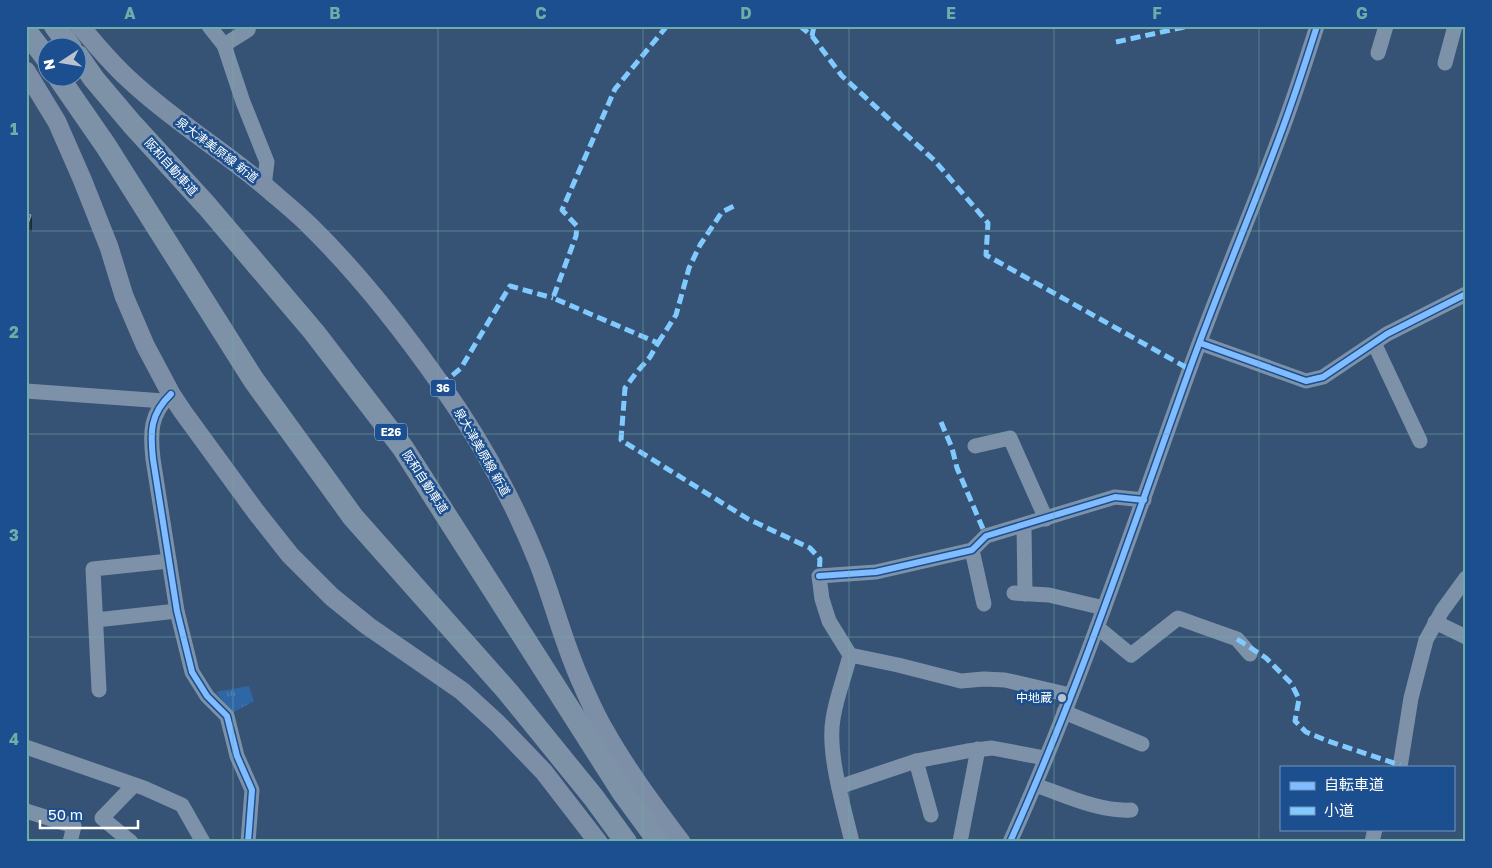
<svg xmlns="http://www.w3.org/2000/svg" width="1492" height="868" font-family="'Golos Text','Noto Sans JP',sans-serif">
<defs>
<pattern id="grass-tufts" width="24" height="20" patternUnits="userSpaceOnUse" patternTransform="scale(1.25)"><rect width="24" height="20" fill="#2f66a5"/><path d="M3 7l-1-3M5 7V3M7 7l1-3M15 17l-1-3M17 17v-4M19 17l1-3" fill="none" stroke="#4e7db2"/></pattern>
<filter id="shadow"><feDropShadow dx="4.5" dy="4.5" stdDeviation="1" flood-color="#0009"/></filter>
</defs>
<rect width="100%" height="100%" fill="#365274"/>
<path fill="url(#grass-tufts)" d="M249 686 254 701 232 713 216 692Z"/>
<path fill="#526984" stroke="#92a2b6" filter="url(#shadow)" d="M26 213 31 215 26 230Z"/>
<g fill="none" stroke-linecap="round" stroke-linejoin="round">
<g stroke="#7d92a8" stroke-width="15">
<path d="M209 26 224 45 243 102 267 162 264 186"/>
<path d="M224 45 248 30 249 26"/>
<path d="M1378 53 1386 26"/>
<path d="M1445 63 1455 26"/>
<path d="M1200 343 1306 381 1323 377 1387 334 1466 294"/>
<path d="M1374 343 1420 441"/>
<path d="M26 391 164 401"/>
<path d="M171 394C150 414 150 432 153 459L177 611 192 672 207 696 227 716 237 756 252 790 248 842"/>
<path d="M975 446 1010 438 1046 519"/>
<path d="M1024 526 1025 594"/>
<path d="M972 550 984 604"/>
<path d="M1014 593 1049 595 1104 608"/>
<path d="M96 620 177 611"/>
<path d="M1435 622 1466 637"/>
<path d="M1097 627 1131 655 1178 618 1237 639 1250 654"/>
<path d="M850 655 898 665 961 681 984 679 1005 680 1070 695"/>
<path d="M99 690 93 569 169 561"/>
<path d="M1064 712 1142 744"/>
<path d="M26 747 144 788 182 805 203 842"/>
<path d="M916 761 931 815"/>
<path d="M1400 767 1411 698 1426 640 1442 611 1466 578"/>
<path d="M1035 785C1065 795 1099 812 1131 810"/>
<path d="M839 787 916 761 967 751 992 748 1045 758"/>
<path d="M26 811 74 826 70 842"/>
<path d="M131 842 102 818 134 785"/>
<path d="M852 842C844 808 827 753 833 719 836 698 845 676 850 655L829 621 822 599 819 576 876 572 972 550 986 536 1115 497 1144 500"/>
<path d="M960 842 978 749"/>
<path d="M1010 842C1079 689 1132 529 1189 371 1217 293 1250 216 1279 138 1293 101 1305 64 1317 26"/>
<path d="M1372 842 1375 829"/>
</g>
<g stroke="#7d8ea7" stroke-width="19">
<path d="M80 26C97 46 113 66 133 83 175 122 224 151 267 188 282 201 297 213 310 226 359 274 402 329 442 386 481 441 513 500 538 562 554 603 564 645 582 684 589 700 596 716 605 731 627 770 654 806 681 842"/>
<path d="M26 71 57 122 82 179 109 247 124 296 145 345 171 394 183 412 256 512 290 555 332 597 368 626 462 691 497 723 544 772 598 842"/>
</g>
<g stroke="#7e92a7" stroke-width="22">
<path d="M55 26 71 48"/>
<path d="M26 31 48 60"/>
<path d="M78 56 94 79 132 124 207 206 314 332 403 448 623 793 659 842"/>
<path d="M59 78 106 146 253 379 353 517 508 692 594 798 626 842"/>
</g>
<g stroke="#80caff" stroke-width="5" stroke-dasharray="10 5" stroke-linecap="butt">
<path d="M667 26 615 89 562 210 577 226 576 236 553 298 658 343 650 357 636 373 625 388 621 440 748 519 810 548 820 559 819 576"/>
<path d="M800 26 812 36 842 76 935 161 988 223 986 255 1189 369"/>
<path d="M812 36 814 26"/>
<path d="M1116 42 1189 26"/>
<path d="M658 343 676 315 689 268 700 245 722 212 734 206"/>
<path d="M441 385 461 368 510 286 553 298"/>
<path d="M941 422 952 448 957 468 986 536"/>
<path d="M1237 639 1266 658 1291 683 1299 699 1295 721 1306 732 1328 741 1400 765"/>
</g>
<g stroke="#1b4f8f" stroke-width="9">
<g id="cycleway">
<path d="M1200 343 1306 381 1323 377 1387 334 1466 294"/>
<path d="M171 394C150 414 150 432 153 459L177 611 192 672 207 696 227 716 237 756 252 790 248 842"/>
<path d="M819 576 876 572 972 550 986 536 1115 497 1144 500"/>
<path d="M1010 842C1079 689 1132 529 1189 371 1217 293 1250 216 1279 138 1293 101 1305 64 1317 26"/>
</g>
</g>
<use href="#cycleway" stroke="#80bcff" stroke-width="6"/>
</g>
<path fill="none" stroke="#6fada8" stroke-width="1" stroke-opacity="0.55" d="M233 26V842M438 26V842M643 26V842M849 26V842M1054 26V842M1259 26V842M26 231H1466M26 434H1466M26 637H1466"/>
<circle fill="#b9c2ce" stroke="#1b4f8f" stroke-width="2" cx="1062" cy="698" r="5"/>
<g text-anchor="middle" stroke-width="5" stroke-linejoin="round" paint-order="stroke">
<g fill="#1b4f8f" stroke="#bbcadd" stroke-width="1">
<rect x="430.5" y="379.5" width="25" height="17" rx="4"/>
<rect x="375" y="423.5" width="32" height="17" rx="4"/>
</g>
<g font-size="11" font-weight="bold" fill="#fff">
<text x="443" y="392">36</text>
<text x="391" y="436">E26</text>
</g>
<g font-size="12" fill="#fff" stroke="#1b4f8f">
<text transform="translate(217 150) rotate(37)" y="4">泉大津美原線 新道</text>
<text transform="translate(171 167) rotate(48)" y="4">阪和自動車道</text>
<text transform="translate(482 452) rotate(60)" y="4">泉大津美原線 新道</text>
<text transform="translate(425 482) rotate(57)" y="4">阪和自動車道</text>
</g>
<g font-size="12" fill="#fff" stroke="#1b4f8f" text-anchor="end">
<text x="1052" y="702">中地蔵</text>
</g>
</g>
<rect width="1492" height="868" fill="none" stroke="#1b4f8f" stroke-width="55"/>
<rect x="1280" y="766" width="175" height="65" fill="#1b4f8f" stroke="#7695bc"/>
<rect x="1290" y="782" width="25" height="8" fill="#80bcff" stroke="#7695bc"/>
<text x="1324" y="790" font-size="15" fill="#ffffff">自転車道</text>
<rect x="1290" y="807" width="25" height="8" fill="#80caff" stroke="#7695bc"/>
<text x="1324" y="816" font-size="15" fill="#ffffff">小道</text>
<g transform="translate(62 62) rotate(258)"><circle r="24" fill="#1b4f8f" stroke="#7695bc"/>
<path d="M0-4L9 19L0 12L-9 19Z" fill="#b9c2ce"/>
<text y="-8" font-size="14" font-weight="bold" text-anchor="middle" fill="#ffffff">N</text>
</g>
<path d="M40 820v8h98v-8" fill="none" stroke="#ffffff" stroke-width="2.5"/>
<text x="48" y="820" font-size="15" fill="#ffffff" stroke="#1b4f8f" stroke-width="4" paint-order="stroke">50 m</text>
<rect x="28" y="28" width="1436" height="812" fill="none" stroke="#6fada8" stroke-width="2"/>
<g font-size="16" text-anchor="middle" font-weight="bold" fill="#6fada8">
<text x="130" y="19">A</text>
<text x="335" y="19">B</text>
<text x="541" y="19">C</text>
<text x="746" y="19">D</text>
<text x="951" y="19">E</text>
<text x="1157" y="19">F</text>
<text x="1362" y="19">G</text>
<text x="14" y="135">1</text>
<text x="14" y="338">2</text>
<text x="14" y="541">3</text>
<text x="14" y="745">4</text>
</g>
</svg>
